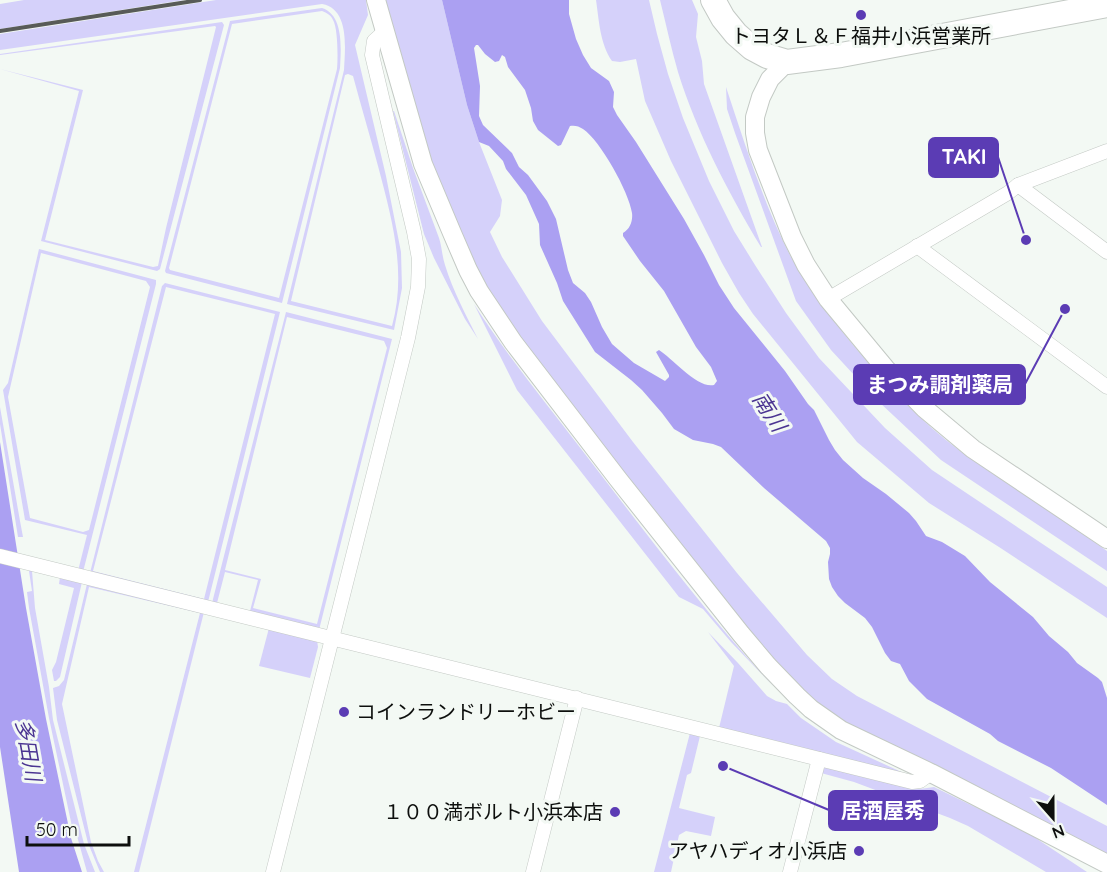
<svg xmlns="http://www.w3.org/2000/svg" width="1107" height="872" font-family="Quicksand,'Noto Sans JP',sans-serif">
<rect width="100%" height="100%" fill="#f3f9f4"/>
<g fill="#d5d1fa" fill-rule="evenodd">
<path d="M24 0H184L0 29V4Z"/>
<path d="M216 0H366L368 15 355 45 386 176 401 252 402 288 394 330 287 304 344 70C345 49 350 9 322 4L0 50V34ZM348 74 353 76C361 106 370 136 378 166 392 219 407 272 392 326L291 301 345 75Z"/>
<path d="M384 0H442L467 105 479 142 502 200 500 216 490 232 502 257 542 321 633 442 737 573 807 655 832 679 857 696 1107 826V857L861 732 815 702 772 660 655 515 505 317 474 266 430 162Z"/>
<path d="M596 0H649L657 34 668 74 683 118 709 181 734 231 755 265 786 313 819 358 885 428 932 470 1107 587V618L999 547 929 503 857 442 753 314 739 293 722 263 671 161 645 101 636 59 620 62 612 61C600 44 599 20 596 0Z"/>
<path d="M660 0H692L698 14 696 37 702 61 704 84 762 247H761C728 192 697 133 678 72 671 48 666 24 660 0Z"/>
<path d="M322 8C344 15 341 49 340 68L282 303 166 273 165 271 230 21ZM322 11C327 13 331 15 333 20 338 28 338 59 337 69L279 298 170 270 169 268 232 24Z"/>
<path d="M222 22 224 25 160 269 157 271 41 241 79 91 0 69 83 90 45 240 153 267 158 266 166 228 216 27 215 26 0 55V54Z"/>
<path d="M726 87C745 144 763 203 791 257 806 285 825 310 845 335 876 373 908 409 946 440 967 457 990 472 1013 487 1044 508 1076 529 1107 551V571L941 460 878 401 831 350 796 301 735 133 727 109Z"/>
<path d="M393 111H394L413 168 439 238C442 247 442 256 445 265 453 291 466 315 478 339L465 319 434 258 424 234Z"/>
<path d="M39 249 156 280V284L83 572 78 571 87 535 25 520 3 390 8 383ZM41 253 146 281 150 287 89 530 83 532 30 518 8 397Z"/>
<path d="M165 283 280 312 208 602 90 573 162 286ZM166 287 275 314 204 599 93 571Z"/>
<path d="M474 304C507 356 548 405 585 454 646 533 706 614 774 687L731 642 703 609 679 597 517 390Z"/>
<path d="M286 312 392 339 319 630 212 603ZM287 317 384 341 387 348 317 624 253 608 261 579 225 570ZM225 572 258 580 250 611 217 603Z"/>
<path d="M0 407 20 521 23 537H18L0 424Z"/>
<path d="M29 571H32L35 608 49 687 53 720 84 844 95 872H87L77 836H74L49 718 29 608 27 592 32 591Z"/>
<path d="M60 577 82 582 60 677 56 681H54L52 670 56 662 74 588 59 584Z"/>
<path d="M87 584 204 612 139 872H134L200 613 89 587 62 704 91 842 98 861 104 872H100L88 843 57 720 53 688 59 686 64 680Z"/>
<path d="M269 628 317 640 318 647 310 678 259 666Z"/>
<path d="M708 632 738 663 767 696 776 701 787 704 801 718 836 742 908 775 719 728 734 666Z"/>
<path d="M690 733 700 736 691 773 687 775 679 808 715 817 711 836 686 831 679 835 671 872H654Z"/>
<path d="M826 766 920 789 934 787 1028 833 1087 872H1046L968 826 950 818 854 782 821 773Z"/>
</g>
<g fill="#aba0f2" fill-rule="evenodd">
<path d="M442 0H569V14L576 39 583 55 591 68 609 81 614 92 613 107 617 115 636 142 684 219 704 255 719 285 734 308 785 371 808 404 814 410 829 440 835 450 843 460 863 478 886 494 909 513 916 521 926 536 942 542 965 556 990 582 1033 617 1049 636 1068 652 1077 663 1098 678 1102 682 1107 698V805L1051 768 998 741 990 734 927 699 909 681 900 664 891 661 885 653 872 627 865 618 845 603 838 596 832 587 829 579 828 562 830 554V548L826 541 764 488 721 447 713 444 693 440 674 429 662 413 642 390 631 380 595 352 563 301 557 283 540 245 539 224 526 195 506 169 503 161 489 146 479 142 467 105ZM476 45H478L485 54 495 62 499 61 502 55 505 57 508 67 525 90 531 108 533 121 538 130 558 146 561 145 570 126C574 125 579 126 583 129 600 140 629 192 632 213 633 221 630 229 623 233V236L640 261 664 291 696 347 711 367 717 381 714 385C698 389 672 358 659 350L656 352 669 375V377L665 381 634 363 612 344 602 327 591 302 585 293 573 283 568 270 556 219 547 201 528 175 519 167 512 153 483 125 479 116 480 86 474 48Z"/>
<path d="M0 442 26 608 46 719 71 838 82 872H19L0 747Z"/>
</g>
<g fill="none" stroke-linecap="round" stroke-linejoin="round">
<g stroke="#c3c9c4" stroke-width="15">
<g id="minor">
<path d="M1018 185 1107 252"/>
<path d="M917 246 1107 387"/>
<path d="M828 299 1008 193 1018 185 1107 151"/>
<path d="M0 556 912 782 920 781 931 773"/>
<path d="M273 872 408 338 418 287 419 259 414 232 372 55 374 41 385 31"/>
<path d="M533 872 577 698"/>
<path d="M790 872 819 759"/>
</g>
</g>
<g stroke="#c3c9c4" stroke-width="20">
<g id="tertiary">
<path d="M376 0 423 164 452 233 468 270 479 291 513 342 618 479 741 634 768 666 797 696 811 709 841 730 931 773 1107 864"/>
<path d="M787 62 770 79 761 97 755 117V133L758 150 792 237 806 265 828 299 886 369 924 408 973 449 1107 539"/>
</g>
</g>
<g stroke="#c3c9c4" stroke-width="26">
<path id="trunk" d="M713 0 723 18 736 34 752 48 767 56 787 62 841 55 1107 5"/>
</g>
<use href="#minor" stroke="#fff" stroke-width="14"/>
<use href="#tertiary" stroke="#fff" stroke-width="18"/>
<use href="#trunk" stroke="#fff" stroke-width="24"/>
<path stroke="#585b58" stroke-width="4" d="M0 31 200 0"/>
</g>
<g fill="#5b3cb4" stroke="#f3f9f4" stroke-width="2">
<circle cx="861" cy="15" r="6"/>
<circle cx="344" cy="712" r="6"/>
<circle cx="615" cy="812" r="6"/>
<circle cx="859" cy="851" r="6"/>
</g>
<g text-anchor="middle" stroke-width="6" stroke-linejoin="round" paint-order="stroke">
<g font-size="20" fill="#0d0f0d" stroke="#f3f9f4" text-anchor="end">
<text x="861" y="43" text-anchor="middle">トヨタＬ＆Ｆ福井小浜営業所</text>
<text x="356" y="719" text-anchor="start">コインランドリーホビー</text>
<text x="603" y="819">１００満ボルト小浜本店</text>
<text x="847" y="858">アヤハディオ小浜店</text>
</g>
<g font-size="21" font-style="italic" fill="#4b3592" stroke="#f3f9f4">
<text transform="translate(769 412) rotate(57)" y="7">南川</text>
<text transform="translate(28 750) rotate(80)" y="7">多田川</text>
</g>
</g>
<path fill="none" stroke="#5b3cb4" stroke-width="2" d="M1026 240L998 157M1065 309L1025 384M723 766L829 810"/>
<g fill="#5b3cb4" stroke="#f3f9f4" stroke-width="2">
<circle cx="1026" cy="240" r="6"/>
<circle cx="1065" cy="309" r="6"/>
<circle cx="723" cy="766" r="6"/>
</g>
<g fill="#5b3cb4" stroke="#5b3cb4" stroke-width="2">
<rect x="929" y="138" width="69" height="39" rx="6"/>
<rect x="854" y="365" width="171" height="39" rx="6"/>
<rect x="829" y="791" width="108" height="39" rx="6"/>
</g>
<g font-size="21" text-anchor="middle" font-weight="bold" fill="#fff">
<text x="964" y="164">TAKI</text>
<text x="940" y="392">まつみ調剤薬局</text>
<text x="883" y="818">居酒屋秀</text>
</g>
<g transform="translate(1053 818) rotate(159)" stroke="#f3f9f4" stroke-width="4.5" paint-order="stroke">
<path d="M0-4.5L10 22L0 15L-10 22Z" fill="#0d0f0d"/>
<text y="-9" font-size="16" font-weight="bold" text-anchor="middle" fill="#0d0f0d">N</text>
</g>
<path d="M27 836v9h102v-9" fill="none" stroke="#0d0f0d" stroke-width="3"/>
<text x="36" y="836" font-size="18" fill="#0d0f0d" stroke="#f3f9f4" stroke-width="4.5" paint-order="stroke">50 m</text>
</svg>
